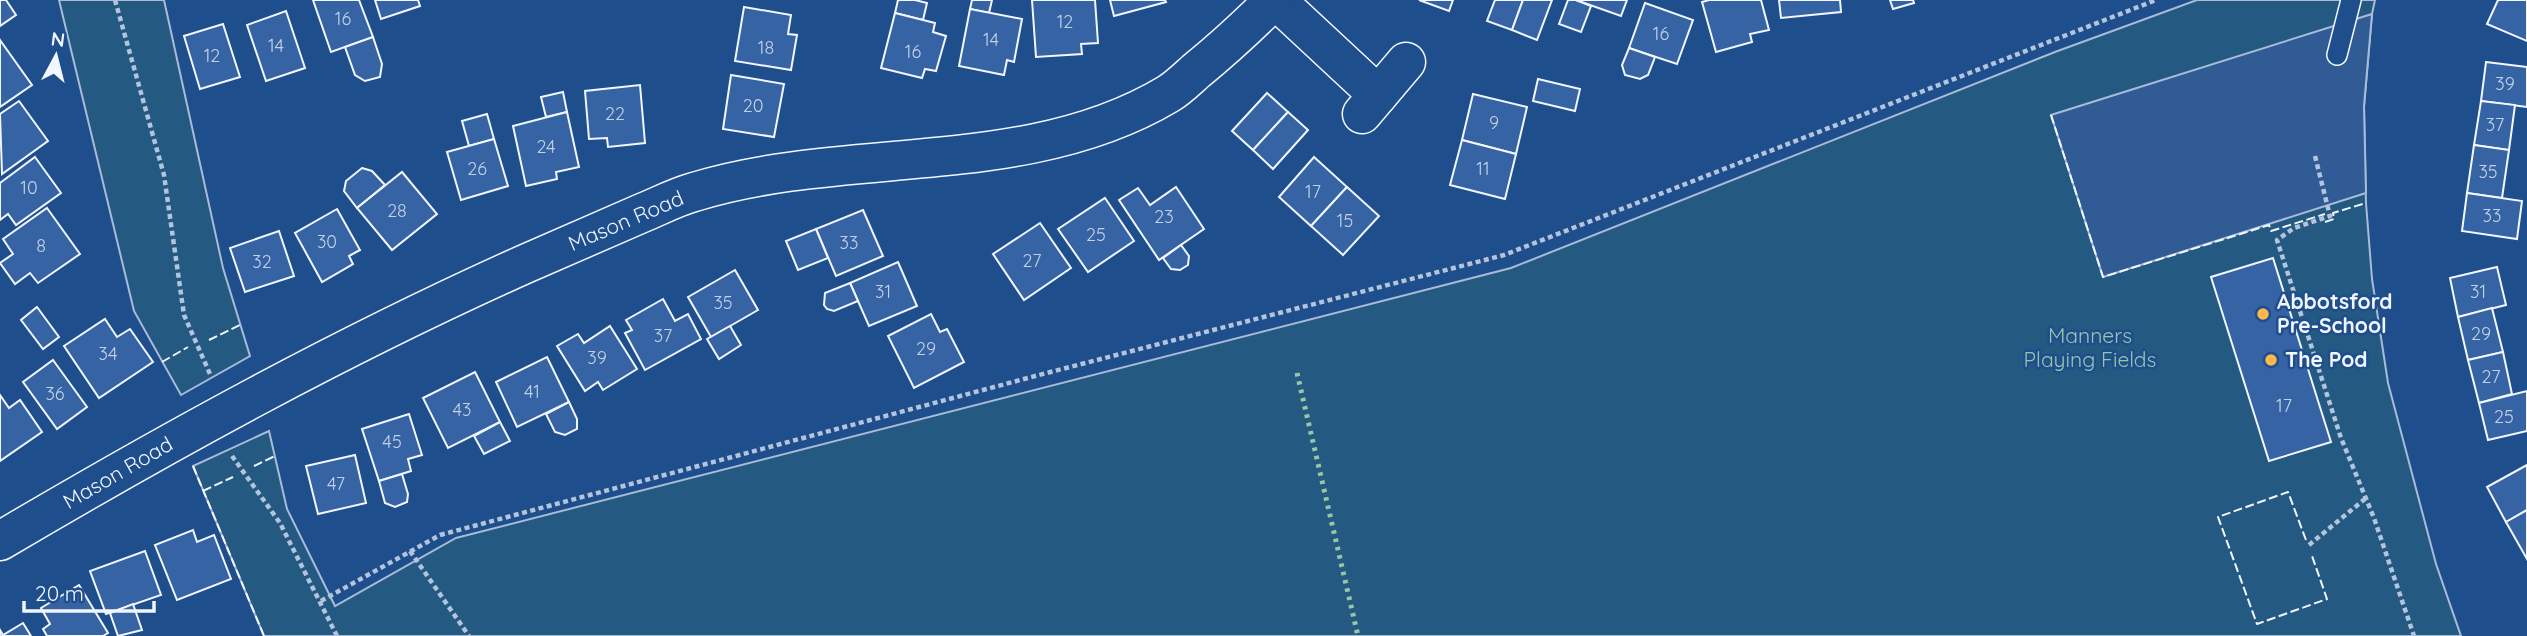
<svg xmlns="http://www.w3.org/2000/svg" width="2527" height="636" font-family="Quicksand,sans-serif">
<rect width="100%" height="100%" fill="#1f4e8c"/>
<g fill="#245a82" stroke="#a8bbd7" stroke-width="2">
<path d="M59 0H164L223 268 250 356 181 395 134 311Z"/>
<path d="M2197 0H2375L2372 14 2364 107 2366 203 2372 279 2388 383 2436 564 2461 636H264L193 466 269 431 287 509 335 606 456 538 1511 268 2055 52Z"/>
</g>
<path fill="#305b95" stroke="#a8bbd7" stroke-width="2" d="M2372 14 2364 106 2366 193 2103 277 2051 115Z"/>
<g fill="#3563a3" stroke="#f2f6ff" stroke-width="2">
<path d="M0 0H6L16 15 0 26Z"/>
<path d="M313 0H359L373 37 331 52Z"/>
<path d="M375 0H418L420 6 381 19Z"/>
<path d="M898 0H915L927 3 923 20 895 13Z"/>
<path d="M972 0H992L989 13 970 9Z"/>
<path d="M1032 0H1095L1098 43 1081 44 1082 54 1036 57Z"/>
<path d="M1110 0H1165L1166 2 1114 16Z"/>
<path d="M1419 0H1453L1449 11Z"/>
<path d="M1495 0H1523L1512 30 1487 21Z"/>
<path d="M1523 0H1552L1537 40 1512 30Z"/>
<path d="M1568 0H1576L1591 6 1581 32 1559 24Z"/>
<path d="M1576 0H1627L1621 16Z"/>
<path d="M1709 0H1761L1769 30 1750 34 1752 42 1716 52 1702 2Z"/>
<path d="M1779 0H1840L1841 12 1781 18Z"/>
<path d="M1890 0H1913L1914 3 1893 9Z"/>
<path d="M2498 0H2527V41L2487 24Z"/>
<path d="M1645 3 1693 20 1677 64 1629 48Z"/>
<path d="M744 7 791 15 788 34 797 35 791 70 735 61Z"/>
<path d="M970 9 1022 19 1014 62 1007 60 1004 75 959 66Z"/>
<path d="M286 11 305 68 266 81 247 25Z"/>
<path d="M895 13 935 23 933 32 946 36 936 71 925 69 922 78 881 68Z"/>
<path d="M223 24 240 77 200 89 184 36Z"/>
<path d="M373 37 382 64 380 77 365 81 355 75 345 47Z"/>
<path d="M0 40 32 85 0 107Z"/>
<path d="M1629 48 1655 57 1648 75 1640 79 1625 75 1622 65Z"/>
<path d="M2486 62 2527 67V107L2481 101Z"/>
<path d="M731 75 784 84 774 137 723 129Z"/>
<path d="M1538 79 1580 89 1575 111 1533 101Z"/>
<path d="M640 85 645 143 608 147 607 138 589 139 585 91Z"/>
<path d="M563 92 567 112 546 117 541 97Z"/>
<path d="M1267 93 1288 112 1253 150 1232 131Z"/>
<path d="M1473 94 1527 107 1516 154 1462 140Z"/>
<path d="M19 101 48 141 2 174 0 114Z"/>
<path d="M2481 101 2515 105 2509 150 2474 145Z"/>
<path d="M567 112 579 167 556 172 557 179 526 186 513 126Z"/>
<path d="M1288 112 1308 130 1273 169 1253 150Z"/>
<path d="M487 114 494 139 469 146 462 121Z"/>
<path d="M494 139 508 186 461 200 447 152Z"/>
<path d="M1462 140 1516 154 1505 199 1450 185Z"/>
<path d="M2474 145 2509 150 2502 198 2467 193Z"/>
<path d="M35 157 61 193 16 225 8 214 0 220V183Z"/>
<path d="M1314 157 1347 187 1311 226 1279 197Z"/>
<path d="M362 168 372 171 385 185 357 208 344 191 346 181Z"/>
<path d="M402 172 437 214 392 250 357 208Z"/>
<path d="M1176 187 1204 229 1159 260 1119 200 1138 188 1150 205Z"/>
<path d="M1347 187 1379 216 1343 255 1311 226Z"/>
<path d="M2467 193 2522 201 2517 239 2462 231Z"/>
<path d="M1105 198 1134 241 1088 272 1058 229Z"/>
<path d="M47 208 80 254 38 283 30 273 15 284 0 263 13 254 3 239Z"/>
<path d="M337 209 360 250 349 256 353 264 322 282 295 233Z"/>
<path d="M863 210 883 256 836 276 816 229Z"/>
<path d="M1040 223 1071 268 1024 300 993 254Z"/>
<path d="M816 229 828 258 798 270 786 241Z"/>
<path d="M279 231 294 276 245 292 230 248Z"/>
<path d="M1181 245 1189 256 1188 265 1180 270 1171 269 1163 258Z"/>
<path d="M2273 258 2331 442 2269 461 2211 277Z"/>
<path d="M898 262 917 306 869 326 850 283Z"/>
<path d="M2497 267 2506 305 2458 317 2450 278Z"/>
<path d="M735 270 758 310 711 337 688 297Z"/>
<path d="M850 283 858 301 834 311 827 309 824 305 825 293Z"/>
<path d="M663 299 675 321 688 314 701 339 645 370 625 333 632 330 626 320Z"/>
<path d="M37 307 59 337 43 349 21 320Z"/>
<path d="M2492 308 2503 352 2468 360 2458 317Z"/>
<path d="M931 314 940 332 947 329 964 362 914 388 888 336Z"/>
<path d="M105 319 117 337 130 329 153 362 99 398 64 346Z"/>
<path d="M610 326 637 369 603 390 598 382 585 391 557 346 578 334 584 343Z"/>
<path d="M730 326 741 345 719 359 707 339Z"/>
<path d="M2503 352 2512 394 2479 403 2468 360Z"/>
<path d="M547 357 569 402 517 427 496 382Z"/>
<path d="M53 360 87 407 57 429 23 382Z"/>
<path d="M475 372 500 422 448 448 423 398Z"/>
<path d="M2527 391V431L2488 440 2479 403Z"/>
<path d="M0 395 9 408 20 400 42 432 0 461Z"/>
<path d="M569 402 577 419V429L565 435 555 432 546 414Z"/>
<path d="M409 414 422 455 408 459 411 471 379 481 362 429Z"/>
<path d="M500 422 510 441 484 454 474 436Z"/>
<path d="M355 455 366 503 318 514 306 466Z"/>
<path d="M2527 465V510L2506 522 2487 487Z"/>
<path d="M402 474 408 494 407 502 395 507 385 503 379 481Z"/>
<path d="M2527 510V559L2506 522Z"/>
<path d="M193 530 197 542 214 535 231 579 177 600 155 545Z"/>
<path d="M145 551 161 595 106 614 90 571Z"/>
<path d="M79 585 108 633 103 636H47L43 629 50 624 41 608Z"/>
<path d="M133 604 142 630 118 636 110 613Z"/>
<path d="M23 623 31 636H0V630L3 635Z"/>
</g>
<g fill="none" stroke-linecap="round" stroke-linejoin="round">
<g stroke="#f2f6ff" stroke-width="22">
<path id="lane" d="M2337 55 2351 0"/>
</g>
<g stroke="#f2f6ff" stroke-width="41">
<g id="street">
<path d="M1276 0 1378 95"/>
<path d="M1362 114 1406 62"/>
<path d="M0 541C171 440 344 345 525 264 564 247 603 230 642 213 659 206 676 197 694 192 847 145 1026 179 1168 94 1178 88 1187 79 1196 71 1223 49 1249 25 1274 0"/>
</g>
</g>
<g stroke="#b3c4dc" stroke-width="4.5" stroke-dasharray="5 3.5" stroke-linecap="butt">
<path d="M115 0 164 175 184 315 210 374"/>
<path d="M2315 156 2330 216 2294 228 2277 240 2341 438 2374 518 2414 636"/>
<path d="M232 456 280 523 337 636"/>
<path d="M2309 545 2366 498"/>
<path d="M410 551 469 636"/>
<path d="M321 601 440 535 1039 375 1504 255 2156 0"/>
</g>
<use href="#lane" stroke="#1f4e8c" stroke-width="19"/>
<use href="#street" stroke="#1f4e8c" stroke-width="38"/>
<path stroke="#97c8a6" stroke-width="5" stroke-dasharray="3.5 5" stroke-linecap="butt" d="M1297 373 1358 636"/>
<g stroke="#f2f6ff" stroke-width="2" stroke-dasharray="9 3.5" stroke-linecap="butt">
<path d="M2051 115 2103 277 2269 225 2271 231 2325 214"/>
<path d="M2325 222 2334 219 2333 213 2366 203"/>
<path d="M209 340 240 325"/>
<path d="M162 362 188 347"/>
<path d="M193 466 264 636"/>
<path d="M254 466 275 456"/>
<path d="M203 491 233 477"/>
<path d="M2306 540 2288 492 2218 517 2257 624 2327 599 2311 553"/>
</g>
</g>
<g fill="#ffb74d" stroke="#1f4e8c" stroke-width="2.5">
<circle cx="2263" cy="314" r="7"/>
<circle cx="2271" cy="360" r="7"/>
</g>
<g text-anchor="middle" stroke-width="5" stroke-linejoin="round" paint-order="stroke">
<g font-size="18" fill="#c3d1e8">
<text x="343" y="25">16</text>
<text x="1065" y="28">12</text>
<text x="1661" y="40">16</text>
<text x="991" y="46">14</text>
<text x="276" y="52">14</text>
<text x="766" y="54">18</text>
<text x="913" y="58">16</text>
<text x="212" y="62">12</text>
<text x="2505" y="90">39</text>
<text x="753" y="112">20</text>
<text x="615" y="120">22</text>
<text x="1494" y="129">9</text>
<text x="2495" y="131">37</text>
<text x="546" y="153">24</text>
<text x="477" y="175">26</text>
<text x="1483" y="175">11</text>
<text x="2488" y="178">35</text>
<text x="29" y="194">10</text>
<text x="1313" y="198">17</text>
<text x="397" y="217">28</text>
<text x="2492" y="222">33</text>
<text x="1164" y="223">23</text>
<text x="1345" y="227">15</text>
<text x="1096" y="241">25</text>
<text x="327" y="248">30</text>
<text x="849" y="249">33</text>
<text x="41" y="252">8</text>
<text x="1032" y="267">27</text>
<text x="262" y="268">32</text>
<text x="883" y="298">31</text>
<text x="2478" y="298">31</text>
<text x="723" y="309">35</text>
<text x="2481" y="340">29</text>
<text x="663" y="342">37</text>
<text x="926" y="355">29</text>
<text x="108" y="360">34</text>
<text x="597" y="364">39</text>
<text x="2491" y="383">27</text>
<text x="532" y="398">41</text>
<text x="55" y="400">36</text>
<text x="2284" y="412">17</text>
<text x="462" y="416">43</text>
<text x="2504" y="423">25</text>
<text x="392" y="448">45</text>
<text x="336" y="490">47</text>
</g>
<g font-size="21" fill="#f2f6ff" stroke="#1f4e8c">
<text transform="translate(626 221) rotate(-23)" y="7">Mason Road</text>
<text transform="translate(118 473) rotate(-30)" y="7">Mason Road</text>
</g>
<g font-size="21" font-weight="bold" fill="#f2f6ff" stroke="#1f4e8c" text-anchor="start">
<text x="2277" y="309">Abbotsford<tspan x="2277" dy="24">Pre-School</tspan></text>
<text x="2285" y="367">The Pod</text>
</g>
<g font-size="21" fill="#97c8a6" stroke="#1f4e8c">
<text x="2090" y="343">Manners<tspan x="2090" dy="24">Playing Fields</tspan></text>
</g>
</g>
<g transform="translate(56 56) rotate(7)" stroke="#1f4e8c" stroke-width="5" paint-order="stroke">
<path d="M0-5L12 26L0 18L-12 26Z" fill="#f2f6ff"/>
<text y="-10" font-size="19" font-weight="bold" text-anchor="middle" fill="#f2f6ff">N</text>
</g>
<path d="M24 601v10h130v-10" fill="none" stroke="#f2f6ff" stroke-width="3.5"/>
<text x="35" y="601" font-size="21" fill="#f2f6ff" stroke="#1f4e8c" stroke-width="5" paint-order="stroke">20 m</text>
</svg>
